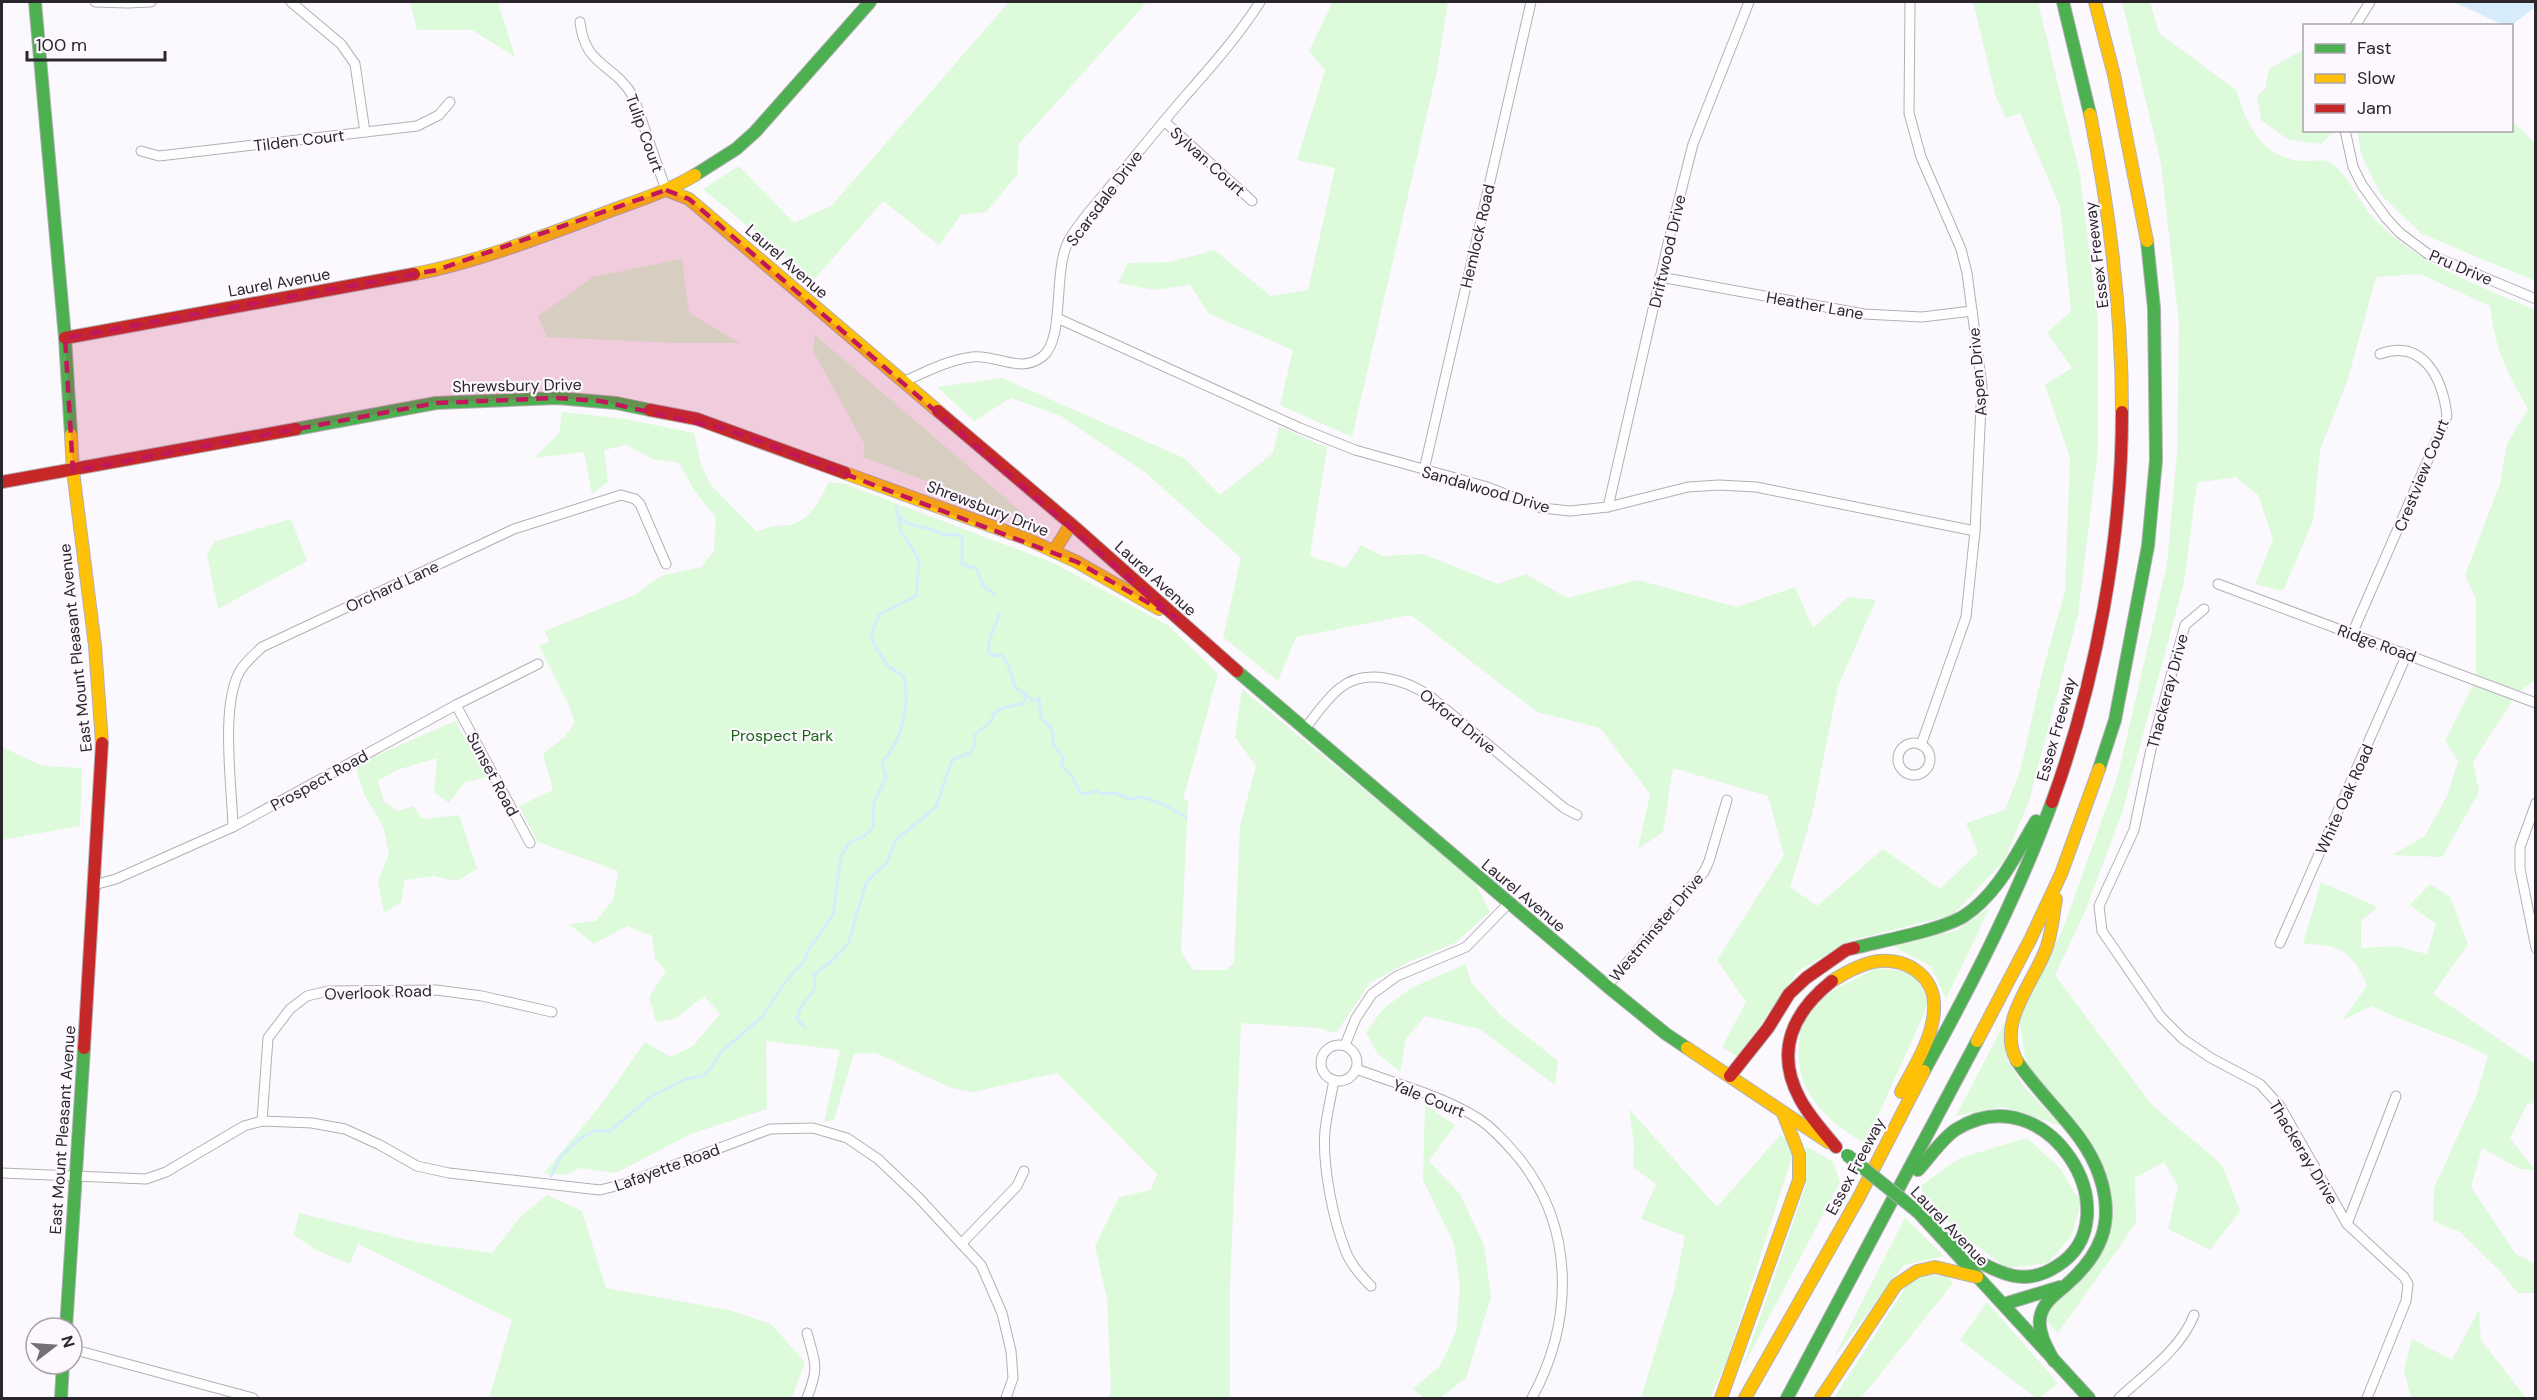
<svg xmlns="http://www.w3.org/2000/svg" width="2537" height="1400" font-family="'DM Sans',sans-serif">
<rect width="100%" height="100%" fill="#fcf9fe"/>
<g fill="#ddfadb">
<path d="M410 2H498L515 57 472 30H417Z"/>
<path d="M1009 2H1147L1019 144 1017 175 986 212 961 215 939 245 883 201 813 281 703 189 739 166 794 223 832 205Z"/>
<path d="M1333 2H1448L1436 75 1352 437 1280 405 1293 350 1209 314 1190 285 1154 290 1118 283 1128 263 1170 262 1214 250 1271 296 1308 290 1335 168 1297 160 1325 70 1309 51Z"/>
<path d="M1973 2H2038L2080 175 2098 321V450L2078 615 2029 801 2004 861 1953 915 1852 940 1798 971 1738 1057 1722 1047 1746 1002 1717 960 1784 855 1768 796 1673 768 1663 832 1638 849 1650 794 1600 728 1537 712 1411 615 1296 637 1278 681 1223 637 1241 558 1146 473 1061 416 1011 398 974 421 937 387 1002 378 1184 458 1220 495 1273 453 1279 426 1327 448 1310 556 1346 568 1361 545 1382 556 1424 554 1498 584 1526 574 1567 598 1638 580 1737 607 1795 587 1813 628 1848 597 1876 600 1838 686 1812 815 1790 887 1817 906 1883 849 1940 889 1978 852 1966 823 2005 810 2020 771 2043 670 2065 591 2070 458 2045 385 2072 368 2047 333 2071 311 2060 206 2020 113 2006 118 1996 97Z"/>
<path d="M2122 2H2150L2159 33 2237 91C2245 124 2263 157 2300 161 2309 162 2323 158 2331 163 2350 177 2358 201 2373 217 2416 264 2479 285 2535 310V680L2517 693 2473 762 2479 792 2442 857 2392 855 2425 836 2448 794 2458 761 2445 741 2476 680V599L2465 575 2500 484 2507 444 2528 409C2507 371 2495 350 2490 306L2420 274 2376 277 2348 379 2320 450 2313 521 2283 591 2255 584 2273 539 2258 495 2236 477 2197 483 2184 582 2122 813 2084 914 2055 975 2152 1105 2222 1165 2240 1211 2210 1250 2168 1229 2178 1186 2164 1162 2135 1178 2136 1223 2058 1333 2046 1321 2045 1313 2102 1252 2112 1194 2026 1062 2019 1019 2064 926 2118 775 2167 564 2177 453 2179 324 2161 164Z"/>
<path d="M2304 49V130L2335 131 2321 144 2287 139 2261 120 2257 96 2265 89 2269 69Z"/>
<path d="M2512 121 2535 143V281L2422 234 2381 195 2361 154 2357 131 2445 130C2451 134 2499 130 2512 130Z"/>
<path d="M682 259 689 313 740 343H675L547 337 538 316 593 277Z"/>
<path d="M815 335 1032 521 863 457 865 445 813 351Z"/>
<path d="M562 412 626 419 694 433 701 465 711 485 757 532C769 526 777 526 789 525 811 521 820 499 829 482L845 484 1054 563 1169 626 1218 674 1183 800H1188L1181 952 1193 970H1226L1234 963 1240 826 1256 766 1235 737 1242 689 1474 880 1490 912 1455 943 1409 962 1370 983 1336 1033 1317 1028 1241 1023 1230 1285V1398H1109L1111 1389 1107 1298 1095 1246 1119 1197 1151 1190 1157 1174 1057 1073 973 1092 951 1088 876 1053 854 1054 834 1120 824 1122 840 1050 766 1041 767 1109 691 1134 616 1173 580 1168 565 1175 544 1173 600 1106 645 1042 670 1057 693 1046 720 1014 704 996 675 1019 656 1022 649 997 666 971 655 959 652 936 627 926 594 944 569 924 596 921 613 900 618 871 538 842 519 806 553 790 543 754 564 737 575 723 569 706 539 646 549 642 545 631 635 595 661 576 701 567 714 551 716 518 694 490 679 463 652 459 627 445 604 450 608 482 592 494 584 452 534 458 559 433Z"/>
<path d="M291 519 307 561 218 609 207 554 215 541Z"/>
<path d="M455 721 488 777 465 782 449 803 434 792 437 758 397 770 378 781 384 802 398 811 413 806 422 819 459 815 477 869 457 881 433 876 405 880 401 902 384 913 378 880 389 854 383 826 364 794 355 765Z"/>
<path d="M2 747 43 766 82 768 80 826 2 840Z"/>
<path d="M2321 882 2378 907 2361 921V948L2395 946 2427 954 2436 924 2410 905 2430 884 2450 897 2468 944 2433 994 2535 1064V1103L2527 1104 2510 1138 2535 1170 2520 1169 2482 1148 2471 1187 2515 1253 2535 1264V1293H2518L2499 1270 2460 1232 2433 1221 2434 1188 2477 1094 2488 1056C2451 1035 2410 1026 2372 1006L2343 1020 2367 985C2351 950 2341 945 2303 944Z"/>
<path d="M1990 907 1946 999 1931 966 1892 946 1957 930Z"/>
<path d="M1466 964 1471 982 1501 1016 1558 1061 1555 1085 1479 1029 1425 1016 1406 1039 1400 1072 1377 1053 1366 1032 1384 1008 1411 988Z"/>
<path d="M1878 968C1911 972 1918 971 1928 1005L1865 1144C1828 1120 1796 1096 1799 1047 1799 1035 1802 1019 1811 1008 1823 993 1859 977 1878 968Z"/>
<path d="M2007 1018 2008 1061 2025 1088 2062 1126 2002 1107 1956 1116Z"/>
<path d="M1425 1105 1455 1125 1429 1161 1460 1194 1484 1245 1491 1297 1466 1378 1440 1398H1424L1413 1389 1440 1366 1456 1332 1460 1286 1454 1244 1423 1180Z"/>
<path d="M1629 1109 1717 1207 1780 1135 1789 1141 1794 1151 1726 1363 1710 1398H1641L1674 1290 1685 1236 1641 1219 1656 1184 1633 1167 1634 1142Z"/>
<path d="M2027 1138 2059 1167 2081 1202 2072 1235 2048 1263 2007 1268 1957 1232 1919 1187 1960 1158Z"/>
<path d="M1806 1146 1833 1162 1840 1182 1742 1369 1806 1185Z"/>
<path d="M547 1195 582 1211 606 1288 729 1310 771 1324 805 1362 792 1398H489L512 1320 358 1244 350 1264 316 1250 294 1235 299 1213 416 1242 492 1253 520 1217Z"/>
<path d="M1905 1218 1944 1256 1904 1265 1833 1359Z"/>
<path d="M1913 1276H1947L1953 1283 1861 1398H1834Z"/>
<path d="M1987 1302 2058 1383 2039 1398H2036L1960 1340Z"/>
<path d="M2479 1310 2481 1340 2526 1398H2411L2404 1370 2412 1339 2452 1360Z"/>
</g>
<path fill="#d6ecfb" d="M2454 2H2535V7L2513 24 2503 25Z"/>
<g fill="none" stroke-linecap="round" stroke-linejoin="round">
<g stroke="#d6ecfb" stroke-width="3">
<path d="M898 515C910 531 928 523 943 535L954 534 962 537V564L971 568 975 566 983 585 994 594"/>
<path d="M999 614C996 628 987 637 989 652L994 656 1002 655C1011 664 1010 676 1015 686 1017 690 1029 697 1033 701L1039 699 1041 718C1049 727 1056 729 1052 743L1064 758 1061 765 1072 776 1080 792 1084 794 1096 791 1102 794 1115 793 1130 799 1142 797 1163 804 1186 817"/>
<path d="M805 1028 797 1019 800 1008 815 989 814 975 835 958 848 944 866 883 875 873 886 864 896 840 936 807 952 760 970 753 974 747 975 735 992 720 994 713 1000 709 1023 703 1027 694"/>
<path d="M551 1176 561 1156 581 1138 594 1131H610L649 1098 686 1079 703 1076 711 1068 722 1051 762 1017 786 981 803 963 809 949 833 915 841 856 849 843 864 836 873 828 874 802 886 778 882 762C902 742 910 704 904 677L888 666 874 644 871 634 879 615 916 596 919 564 917 556 901 531 896 506"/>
</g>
<g stroke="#b3b0b5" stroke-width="11">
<g id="street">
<path d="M95 2 128 3 151 2"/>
<path d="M291 2 341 44 355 64 365 132"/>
<path d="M1910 2 1909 113 1921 157 1961 249 1967 273 1982 386 1975 531 1966 617 1921 745"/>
<path d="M580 22C585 68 615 63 634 98L666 190"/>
<path d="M2355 26 2370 2"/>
<path d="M1164 121 1252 201"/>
<path d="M2345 130 2353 167 2362 185 2386 218 2400 233 2428 254 2536 299"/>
<path d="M141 151 159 156 417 126 439 115 450 102"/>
<path d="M1660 277 1864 314 1922 317 1972 311"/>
<path d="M1057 318 1300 428 1355 450 1484 486 1542 508 1570 511 1608 507 1688 487 1719 485 1756 487 1975 531"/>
<path d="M903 382C925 372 948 360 972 357 997 354 1019 374 1042 357 1066 339 1052 271 1069 240 1081 219 1099 201 1114 182 1136 155 1158 128 1181 101 1209 69 1237 38 1260 2"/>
<path d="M1424 470 1531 2"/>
<path d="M1608 507 1669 239 1693 144 1749 2"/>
<path d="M2218 584 2536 703"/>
<path d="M2204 609 2185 625 2151 749 2134 830 2099 906 2102 931 2161 1017 2183 1039 2211 1058 2260 1084 2280 1106 2347 1224 2404 1277 2408 1284 2406 1301 2367 1398"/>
<path d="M2352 634 2447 416C2443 380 2424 338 2380 354"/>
<path d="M456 705 530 843"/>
<path d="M1304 730C1315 716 1326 699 1340 688 1366 667 1407 680 1431 697L1564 808 1577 815"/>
<circle cx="1914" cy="759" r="16"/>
<path d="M2536 803 2520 847V869L2536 948"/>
<path d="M233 827C232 787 220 705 240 671 245 662 254 655 262 647L514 529 621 495 635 499 640 504 666 564"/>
<path d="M94 885 116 879 233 827 456 705 538 664"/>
<path d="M2280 943 2407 654"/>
<path d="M1607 986 1704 872 1709 861 1727 800"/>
<circle cx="1339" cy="1063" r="18"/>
<path d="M1345 1045 1356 1018 1372 994 1397 976 1466 947 1508 904"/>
<path d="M1356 1069C1397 1084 1443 1096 1479 1119 1494 1129 1507 1144 1519 1158 1575 1228 1574 1321 1532 1398"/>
<path d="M1334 1080C1331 1097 1327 1114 1325 1130 1322 1165 1333 1220 1346 1252 1351 1265 1361 1276 1371 1286"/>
<path d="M262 1121 268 1038 290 1009 307 996 328 991 436 990 482 996 552 1012"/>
<path d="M2 1173 146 1179 166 1172 244 1126 262 1121 312 1123 345 1129 380 1145 417 1166 449 1173 600 1190 624 1184 770 1129 813 1128 847 1138 878 1159 918 1197 981 1265 1002 1313 1011 1351 1013 1378 1006 1398"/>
<path d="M2347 1224 2396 1096"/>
<path d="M961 1244 1017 1186 1024 1171"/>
<path d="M807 1333C816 1365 819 1367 807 1398"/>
<path d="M72 1349 253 1398"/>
<path d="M2119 1398C2145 1374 2181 1349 2194 1315"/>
</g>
</g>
<g stroke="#b3b0b5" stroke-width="14">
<g id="fast">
<path d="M35 2 65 338 71 435"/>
<path d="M2063 2 2090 114"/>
<path d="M695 175 736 149 755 132 870 2"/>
<path d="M296 429 436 403 557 398 616 403 650 410"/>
<path d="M1237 671 1607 986 1666 1034 1687 1048"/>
<path d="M2099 769 2115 720 2148 546 2156 460 2154 308 2147 241"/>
<path d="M1854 948C1881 941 1942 930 1964 916 1998 894 2016 854 2036 821"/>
<path d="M2017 1061C2043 1101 2085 1131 2100 1177 2115 1223 2101 1255 2065 1286 2055 1294 2042 1304 2040 1318 2038 1333 2047 1348 2054 1361"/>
<path d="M1924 1071C1972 984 2018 895 2052 802"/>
<path d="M1918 1170C1929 1158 1942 1139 1955 1130 2048 1071 2135 1218 2057 1266 2039 1278 2020 1280 2001 1272 1979 1264 1961 1250 1942 1237"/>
<path d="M1918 1212 2089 1398"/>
<path d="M2004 1304 2060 1287"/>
<path d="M66 1328 84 1048"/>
<path d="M61 1398 63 1364"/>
<path d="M1787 1398 1977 1041"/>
</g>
</g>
<g stroke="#b3b0b5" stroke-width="14">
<g id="slow">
<path d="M2095 2 2114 75 2147 241"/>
<path d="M2090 114C2110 213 2122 311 2122 412"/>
<path d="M666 190 689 199 938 411"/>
<path d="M414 274C474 263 544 236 602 214 633 202 667 192 695 175"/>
<path d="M71 435 73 471 95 646 102 743"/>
<path d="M845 473 1027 539 1077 562 1159 609"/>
<path d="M1054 551 1071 524"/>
<path d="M1832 981C1843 974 1855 967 1869 963 1902 954 1937 974 1934 1011 1932 1040 1914 1067 1901 1092"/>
<path d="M1977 1041 2031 938 2061 874 2099 769"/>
<path d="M1687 1048 1828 1142"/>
<path d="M2017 1061C1996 1023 2033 984 2046 949 2052 933 2053 916 2056 899"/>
<path d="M1721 1398 1799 1180V1154L1783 1113"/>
<path d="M1745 1398 1859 1197 1924 1071"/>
<path d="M1821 1398 1896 1285 1917 1271 1935 1267 1977 1277"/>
</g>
</g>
<g stroke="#b3b0b5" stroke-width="14">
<g id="jam">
<path d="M65 338 414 274"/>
<path d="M650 410 697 419 845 473"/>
<path d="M938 411 1077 529 1237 671"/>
<path d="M2 482 296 429"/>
<path d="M2052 802C2096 681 2122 540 2122 412"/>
<path d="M1832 981C1793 1012 1774 1051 1800 1099 1809 1116 1823 1131 1836 1147"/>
<path d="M84 1048 102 743"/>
<path d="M1730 1076 1768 1028 1789 994 1806 978 1846 950 1854 948"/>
</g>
</g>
<use href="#street" stroke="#fffeff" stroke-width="9"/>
<use href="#fast" stroke="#4caf50" stroke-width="12"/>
<use href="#slow" stroke="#ffc107" stroke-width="12"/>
<use href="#jam" stroke="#c62828" stroke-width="12"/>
<g stroke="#b3b0b5" stroke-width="14" stroke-linecap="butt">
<path id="fast-bridge" d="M1847 1155 1918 1212"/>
</g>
<use href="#fast-bridge" stroke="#4caf50" stroke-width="12"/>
</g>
<path fill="#c2185b" fill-opacity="0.2" stroke="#c2185b" stroke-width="4.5" stroke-dasharray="12 8" stroke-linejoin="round" d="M666 190 689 199 1177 619 1077 562 729 430 600 401 557 398 436 403 73 471 65 338 437 270Z"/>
<g text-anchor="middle" stroke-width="4.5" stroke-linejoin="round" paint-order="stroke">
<g font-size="16" fill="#2a262b" stroke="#fdf8ff">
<text transform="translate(645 133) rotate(70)" y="6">Tulip Court</text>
<text transform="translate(299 140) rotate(-7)" y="6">Tilden Court</text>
<text transform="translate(1208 161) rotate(42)" y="6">Sylvan Court</text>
<text transform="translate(1104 198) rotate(-53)" y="6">Scarsdale Drive</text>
<text transform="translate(1477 236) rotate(-77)" y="6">Hemlock Road</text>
<text transform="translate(1667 251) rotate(-77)" y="6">Driftwood Drive</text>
<text transform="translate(2096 255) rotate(-97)" y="6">Essex Freeway</text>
<text transform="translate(787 261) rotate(41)" y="6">Laurel Avenue</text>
<text transform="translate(2461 267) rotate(23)" y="6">Pru Drive</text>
<text transform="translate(279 282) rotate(-10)" y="6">Laurel Avenue</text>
<text transform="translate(1815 305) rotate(10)" y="6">Heather Lane</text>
<text transform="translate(1977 372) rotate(-95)" y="6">Aspen Drive</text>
<text transform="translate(517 385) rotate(-1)" y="6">Shrewsbury Drive</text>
<text transform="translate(2421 475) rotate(-68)" y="6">Crestview Court</text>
<text transform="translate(1486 489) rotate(16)" y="6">Sandalwood Drive</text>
<text transform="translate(988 508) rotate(21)" y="6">Shrewsbury Drive</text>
<text transform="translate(1156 578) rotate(42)" y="6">Laurel Avenue</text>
<text transform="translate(392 586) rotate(-25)" y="6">Orchard Lane</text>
<text transform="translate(2377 643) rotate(20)" y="6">Ridge Road</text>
<text transform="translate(75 648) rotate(-96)" y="6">East Mount Pleasant Avenue</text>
<text transform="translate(2167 691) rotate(-75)" y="6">Thackeray Drive</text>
<text transform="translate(1458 721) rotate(39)" y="6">Oxford Drive</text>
<text transform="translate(2056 729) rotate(-74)" y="6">Essex Freeway</text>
<text transform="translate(493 774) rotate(62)" y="6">Sunset Road</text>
<text transform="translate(319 780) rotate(-29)" y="6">Prospect Road</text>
<text transform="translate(2344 799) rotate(-66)" y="6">White Oak Road</text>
<text transform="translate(1524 895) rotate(40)" y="6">Laurel Avenue</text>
<text transform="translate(1656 927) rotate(-50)" y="6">Westminster Drive</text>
<text transform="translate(378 992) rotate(-2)" y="6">Overlook Road</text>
<text transform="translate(1429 1098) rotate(22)" y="6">Yale Court</text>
<text transform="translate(62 1130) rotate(-86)" y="6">East Mount Pleasant Avenue</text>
<text transform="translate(2304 1152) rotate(59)" y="6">Thackeray Drive</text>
<text transform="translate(1855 1166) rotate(-62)" y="6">Essex Freeway</text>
<text transform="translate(667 1167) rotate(-20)" y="6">Lafayette Road</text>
<text transform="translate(1950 1226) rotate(46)" y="6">Laurel Avenue</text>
</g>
<g font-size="16" fill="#166512" stroke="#fdf8ff">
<text x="782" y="741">Prospect Park</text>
</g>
</g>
<rect width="2537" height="1400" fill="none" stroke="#2a262b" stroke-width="6"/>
<rect x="2303" y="24" width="210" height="108" fill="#fdf8ff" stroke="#a9a4aa" stroke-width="1.5"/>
<rect x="2315" y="44" width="30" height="9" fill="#4caf50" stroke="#a9a4aa" stroke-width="1.5"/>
<text x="2357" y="54" font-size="18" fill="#2a262b">Fast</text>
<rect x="2315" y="74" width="30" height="9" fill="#ffc107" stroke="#a9a4aa" stroke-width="1.5"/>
<text x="2357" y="84" font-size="18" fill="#2a262b">Slow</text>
<rect x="2315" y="104" width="30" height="9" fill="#c62828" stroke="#a9a4aa" stroke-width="1.5"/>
<text x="2357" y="114" font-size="18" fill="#2a262b">Jam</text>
<g transform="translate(54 1346) rotate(73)"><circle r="28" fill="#fdf8ff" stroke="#a9a4aa" stroke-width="1.5"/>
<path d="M0-4.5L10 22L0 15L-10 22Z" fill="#747075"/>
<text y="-9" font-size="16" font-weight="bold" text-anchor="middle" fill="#2a262b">N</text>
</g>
<path d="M27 51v9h138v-9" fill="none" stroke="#2a262b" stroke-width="3"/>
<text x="36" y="51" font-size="18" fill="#2a262b" stroke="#fdf8ff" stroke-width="4.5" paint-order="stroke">100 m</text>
</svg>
